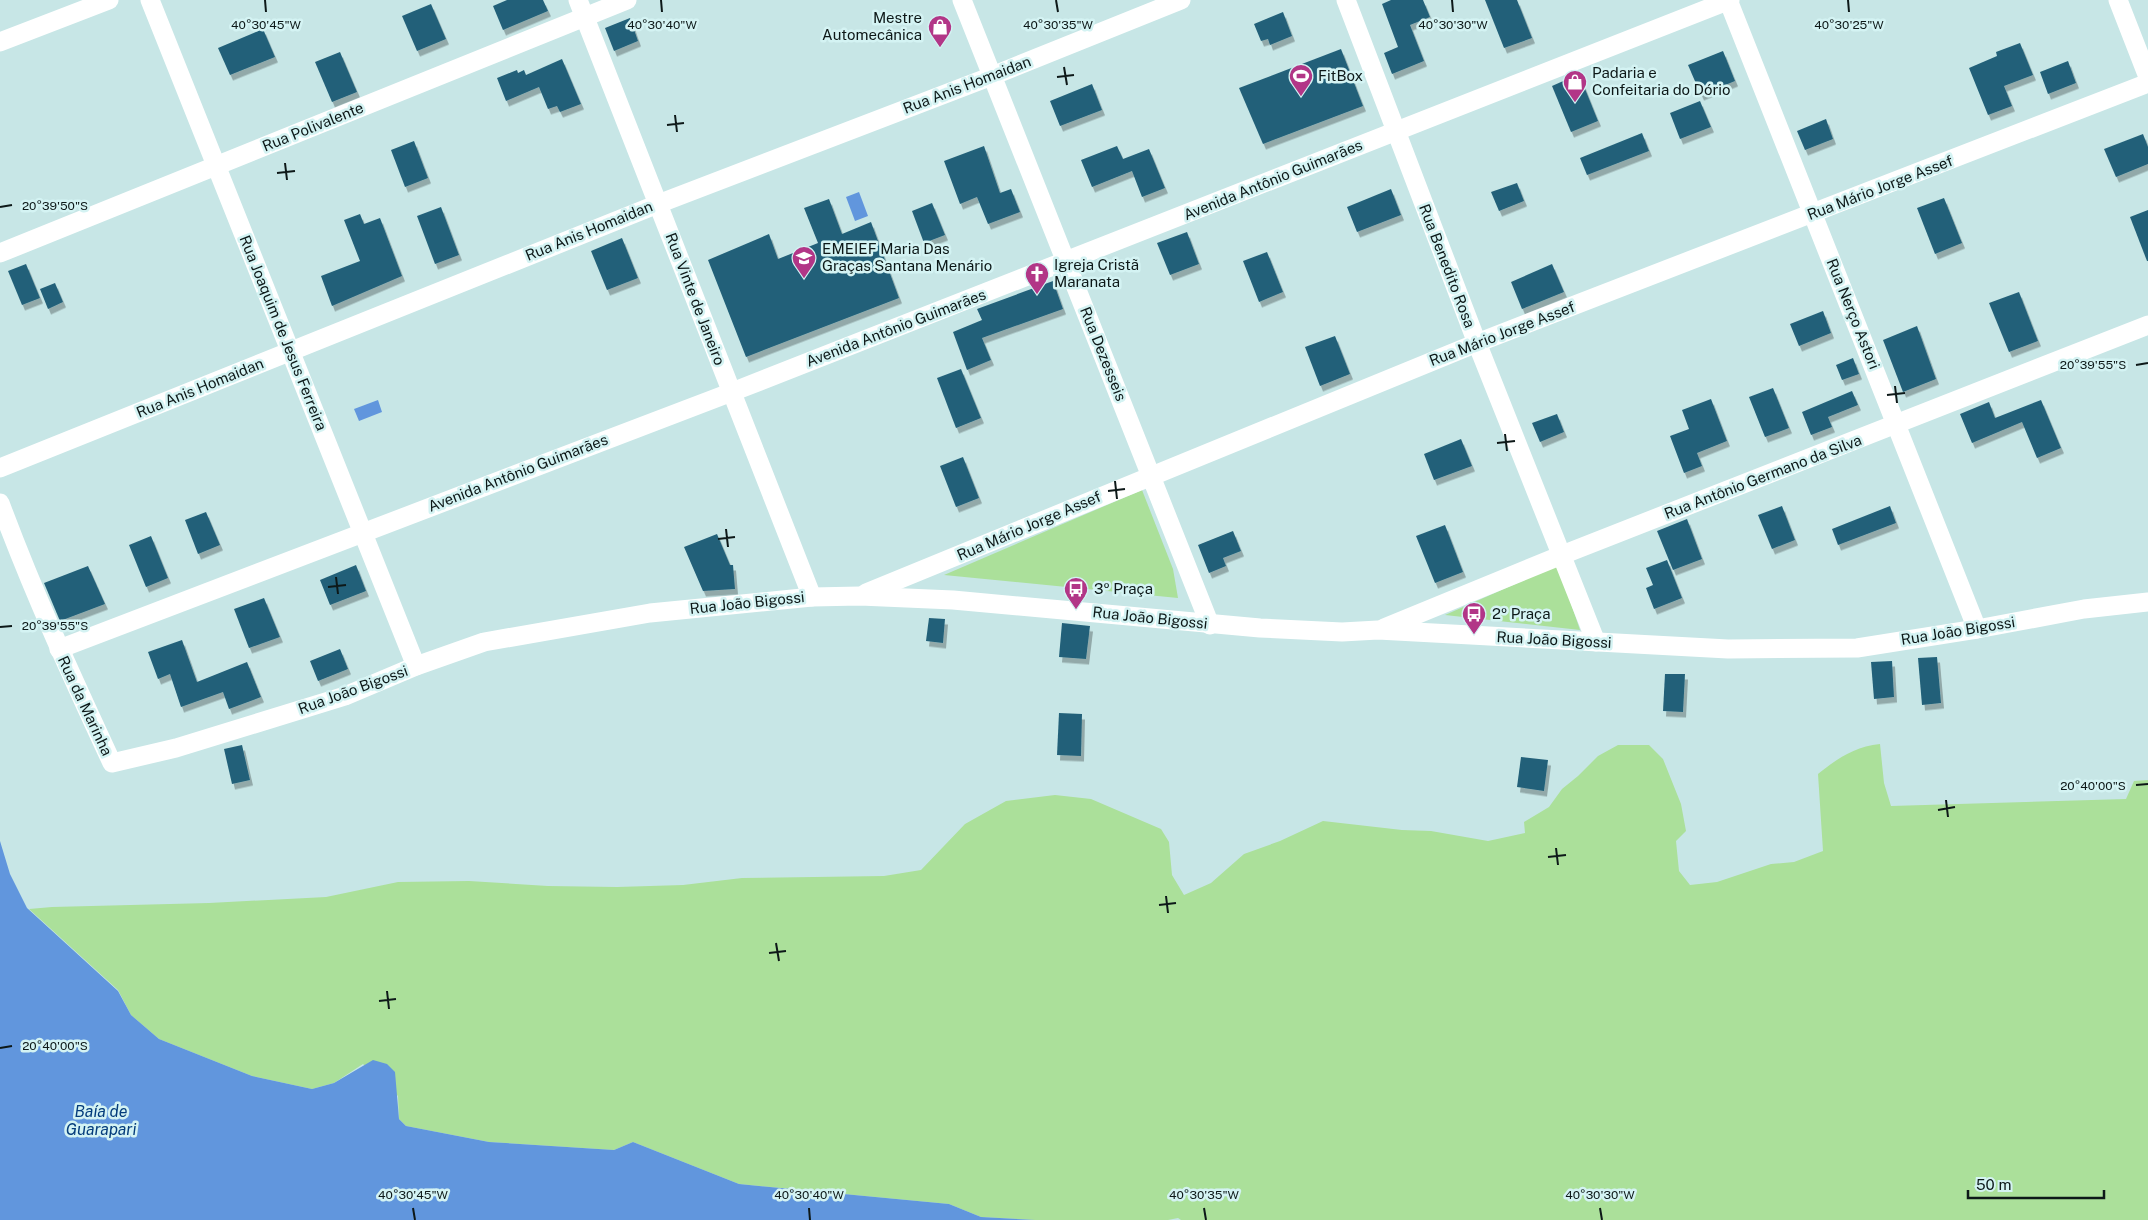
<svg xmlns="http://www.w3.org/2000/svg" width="2148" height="1220" font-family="'Public Sans',sans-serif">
<defs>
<filter id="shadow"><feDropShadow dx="3" dy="5.5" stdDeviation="0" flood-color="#0004"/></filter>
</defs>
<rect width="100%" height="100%" fill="#c7e6e6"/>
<g fill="#abe09a">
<path d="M1142 490 1173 569 1178 598 944 575Z"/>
<path d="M1558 565 1580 630 1445 615Z"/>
<path d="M1880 744 1884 783 1891 806 2126 799 2134 781 2148 780V1220H1181L1178 1218 1168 1220H1035L981 1217 949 1204 739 1184 633 1142 614 1150 489 1142 406 1126 399 1119 398 1096 363 1064 334 1083 312 1089 252 1076 159 1039 131 1015 118 990 29 909 52 907 209 903 326 897 398 882 469 881 548 886 617 887 683 885 742 878 884 876 921 870 965 824 1006 801 1055 795 1091 799 1161 829 1169 842 1172 875 1184 895 1211 883 1244 854 1280 841 1323 821 1402 830 1431 831 1488 841 1525 833 1524 822 1549 807 1562 789 1578 776 1598 756 1618 745H1649L1663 759 1681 804 1686 831 1676 841 1679 871 1690 885 1717 882 1771 864 1794 862 1823 851 1818 774C1838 758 1854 747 1880 744Z"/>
</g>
<g fill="#6196dd">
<path d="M859 192 868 216 855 221 846 197Z"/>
<path d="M378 400 382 412 359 421 354 409Z"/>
<path d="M0 841 10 874 27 908 118 991 131 1015 159 1039 252 1076 312 1089 334 1083 373 1060 387 1064 395 1072 399 1119 406 1126 489 1142 614 1150 633 1142 739 1184 949 1204 981 1217 1035 1220H0Z"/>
</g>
<g fill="#236179" filter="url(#shadow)">
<path d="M507 0H543L548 11 503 30 493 6Z"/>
<path d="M1391 0H1423L1430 17 1410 25 1424 61 1392 74 1384 53 1398 47 1382 4Z"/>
<path d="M1485 0H1517L1532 38 1504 48Z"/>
<path d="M431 4 446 39 417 51 402 16Z"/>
<path d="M1283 12 1292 36 1270 45 1268 39 1261 41 1254 24Z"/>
<path d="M630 18 638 41 614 51 605 28Z"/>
<path d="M263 29 275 57 230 75 218 48Z"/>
<path d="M2020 43 2033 75 2004 86 2012 106 1988 115 1969 68 1997 56 1996 52Z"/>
<path d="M1341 49 1363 106 1263 144 1239 88Z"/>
<path d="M1723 51 1735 81 1701 95 1688 65Z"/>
<path d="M340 52 357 92 332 102 315 62Z"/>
<path d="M562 59 581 104 560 112 557 106 548 109 539 87 506 101 497 78 517 70 518 73 524 70 526 75Z"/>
<path d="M2068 61 2076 83 2048 94 2040 72Z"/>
<path d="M1579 74 1598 121 1571 132 1552 86Z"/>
<path d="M1092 84 1102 110 1060 126 1050 101Z"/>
<path d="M1700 101 1711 127 1680 139 1670 113Z"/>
<path d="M1826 119 1833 139 1805 150 1797 131Z"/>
<path d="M1642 133 1649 151 1587 175 1580 158Z"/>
<path d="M2143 134 2148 147V164L2116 177 2104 149Z"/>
<path d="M414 141 428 178 405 187 391 150Z"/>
<path d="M984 146 1000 193 1011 189 1020 212 988 224 977 197 960 204 944 161Z"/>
<path d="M1117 146 1123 159 1149 149 1165 188 1142 197 1132 171 1092 187 1081 160Z"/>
<path d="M1517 183 1524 201 1499 211 1491 192Z"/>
<path d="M1391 189 1401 215 1357 232 1347 207Z"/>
<path d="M1944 198 1962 243 1935 254 1917 208Z"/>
<path d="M829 199 842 234 871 222 899 298 746 357 708 260 769 234 778 259 818 243 804 208Z"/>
<path d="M932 203 945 235 924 243 912 211Z"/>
<path d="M441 207 459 255 435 264 417 216Z"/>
<path d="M2148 210V261H2147L2130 217Z"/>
<path d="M360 214 364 224 380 218 402 276 332 306 321 276 360 261 344 220Z"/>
<path d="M1187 232 1199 264 1170 275 1157 243Z"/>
<path d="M622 238 638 278 607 290 591 251Z"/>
<path d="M1267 252 1283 292 1259 302 1243 261Z"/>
<path d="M26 264 40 298 22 305 8 271Z"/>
<path d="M1552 264 1564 292 1522 309 1511 282Z"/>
<path d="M1053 281 1063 309 982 338 991 360 967 370 953 332 982 320 977 309Z"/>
<path d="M55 283 63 302 48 309 40 289Z"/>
<path d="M2019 292 2038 341 2009 352 1989 303Z"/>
<path d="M1823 311 1831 333 1799 346 1790 324Z"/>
<path d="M1917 326 1936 379 1903 392 1883 340Z"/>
<path d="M1335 336 1350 374 1320 386 1305 347Z"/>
<path d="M1853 358 1859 374 1842 380 1836 365Z"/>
<path d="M961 369 981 418 956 428 937 378Z"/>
<path d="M1773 388 1789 428 1765 437 1749 397Z"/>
<path d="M1852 391 1858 405 1828 417 1832 427 1811 435 1802 412Z"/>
<path d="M1711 399 1727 441 1697 453 1702 466 1684 473 1670 436 1689 429 1682 410Z"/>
<path d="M2041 400 2061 448 2037 458 2022 422 1972 443 1960 414 1989 402 1995 418Z"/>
<path d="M1557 414 1564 432 1540 442 1532 423Z"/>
<path d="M1461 439 1472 466 1434 480 1424 454Z"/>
<path d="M963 457 979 498 956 507 940 466Z"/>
<path d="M1782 506 1795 540 1772 549 1758 515Z"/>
<path d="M1890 506 1896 523 1838 545 1832 529Z"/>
<path d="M206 512 220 545 198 554 185 520Z"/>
<path d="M1687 519 1702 559 1673 570 1657 531Z"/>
<path d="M1445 525 1463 572 1435 583 1416 536Z"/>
<path d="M1233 531 1241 551 1223 558 1226 566 1209 573 1198 545Z"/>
<path d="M717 534 730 565H733L735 589 703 591 684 547Z"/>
<path d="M151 536 168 578 146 587 129 545Z"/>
<path d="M1667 560 1682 598 1654 609 1646 588 1653 585 1646 568Z"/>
<path d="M356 565 366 591 330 605 320 580Z"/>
<path d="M88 566 105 604 60 621 44 583Z"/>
<path d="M264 598 280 637 249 648 234 609Z"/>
<path d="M929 618 945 619 943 643 926 641Z"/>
<path d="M1062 623 1090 626 1086 659 1059 657Z"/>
<path d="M182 640 197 682 247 662 261 697 229 709 223 692 181 707 170 674 158 679 148 652Z"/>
<path d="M340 649 348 669 318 681 310 661Z"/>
<path d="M1937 657 1941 703 1922 705 1918 658Z"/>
<path d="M1892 661 1894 697 1874 699 1871 662Z"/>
<path d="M1665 674H1685L1683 712 1663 711Z"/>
<path d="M1059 713 1082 714 1081 756 1057 755Z"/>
<path d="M242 745 250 780 232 784 224 749Z"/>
<path d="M1521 757 1548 760 1544 791 1517 787Z"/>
</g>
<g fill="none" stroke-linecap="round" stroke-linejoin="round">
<g stroke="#fff" stroke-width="19">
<path d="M150 0 416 666"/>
<path d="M578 0 812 597"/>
<path d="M962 0 1210 625"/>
<path d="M1346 0 1477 343 1596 642"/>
<path d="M1728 0 1977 629"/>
<path d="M2118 0 2148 77"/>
<path d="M0 42 109 0"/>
<path d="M0 253 627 0"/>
<path d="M0 468 658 204 992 76 1181 0"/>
<path d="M0 503C33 592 72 677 112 763L176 748 345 696 416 666 484 642 650 613 812 597 860 596 953 600 1260 628 1342 632 1378 630 1728 649 1857 648 1977 629 2084 609 2148 602"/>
<path d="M866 593 1477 343 2148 83"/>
<path d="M1384 628 1562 555 2148 325"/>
<path d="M59 649 732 392 1730 0"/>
</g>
</g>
<path fill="none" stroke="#0d1818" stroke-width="2" d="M265 0 266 12M661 0 662 12M1056 0 1058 12M1452 0 1453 12M1848 0 1849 12M1064 67 1067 85M1057 77 1074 75M675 115 677 132M667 125 684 123M285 163 287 180M277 173 295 171M0 207 12 205M2136 365 2148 363M1895 386 1897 403M1887 395 1905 393M1505 434 1507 451M1497 443 1515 441M1115 481 1117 499M1108 491 1125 489M726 529 728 547M718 539 735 537M336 577 338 594M328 587 346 585M0 627 12 626M2136 785 2148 784M1946 800 1948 817M1938 810 1955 807M1556 848 1558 865M1548 857 1566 855M1166 896 1168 913M1159 905 1176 903M776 943 779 961M769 953 786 951M387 991 389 1009M379 1001 396 999M0 1048 12 1046M413 1208 415 1220M809 1208 810 1220M1204 1208 1206 1220M1600 1208 1602 1220"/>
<defs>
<g id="shop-pin" transform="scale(1.25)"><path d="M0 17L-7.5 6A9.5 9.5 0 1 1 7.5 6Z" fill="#b23687" stroke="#d4f3f3"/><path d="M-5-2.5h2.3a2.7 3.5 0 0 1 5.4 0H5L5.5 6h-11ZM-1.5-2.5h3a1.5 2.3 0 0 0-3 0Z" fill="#fff"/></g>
<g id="stadium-pin" transform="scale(1.25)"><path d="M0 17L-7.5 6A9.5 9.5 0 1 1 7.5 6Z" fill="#b23687" stroke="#d4f3f3"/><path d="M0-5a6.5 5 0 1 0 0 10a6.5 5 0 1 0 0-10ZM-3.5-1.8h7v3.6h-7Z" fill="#fff"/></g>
<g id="school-pin" transform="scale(1.25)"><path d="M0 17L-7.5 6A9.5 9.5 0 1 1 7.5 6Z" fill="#b23687" stroke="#d4f3f3"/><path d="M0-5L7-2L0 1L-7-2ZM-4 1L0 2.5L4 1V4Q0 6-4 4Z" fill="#fff"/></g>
<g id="church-pin" transform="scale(1.25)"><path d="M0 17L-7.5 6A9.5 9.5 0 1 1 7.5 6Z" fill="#b23687" stroke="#d4f3f3"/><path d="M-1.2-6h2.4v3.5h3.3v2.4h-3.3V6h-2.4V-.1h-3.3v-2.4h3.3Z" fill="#fff"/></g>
<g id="bus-pin" transform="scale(1.25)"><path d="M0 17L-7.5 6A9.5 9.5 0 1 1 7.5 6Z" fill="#b23687" stroke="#d4f3f3"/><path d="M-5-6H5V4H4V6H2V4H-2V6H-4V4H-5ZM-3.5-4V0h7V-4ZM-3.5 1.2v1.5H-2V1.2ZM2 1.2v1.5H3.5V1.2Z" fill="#fff"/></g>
</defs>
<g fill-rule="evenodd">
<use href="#shop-pin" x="940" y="27"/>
<use href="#stadium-pin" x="1301" y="76"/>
<use href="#shop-pin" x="1575" y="82"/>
<use href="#school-pin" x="804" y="258"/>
<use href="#church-pin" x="1037" y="274"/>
<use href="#bus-pin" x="1076" y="589"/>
<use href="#bus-pin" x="1474" y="614"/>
</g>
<g text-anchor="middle" stroke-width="5" stroke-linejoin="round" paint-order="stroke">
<g font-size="15" fill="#0d1818" stroke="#d4f3f3" text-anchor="start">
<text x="922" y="23" text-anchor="end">Mestre<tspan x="922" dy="17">Automecânica</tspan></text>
<text x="1592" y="78">Padaria e<tspan x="1592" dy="17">Confeitaria do Dório</tspan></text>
<text x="1318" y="81">FitBox</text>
<text x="822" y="254">EMEIEF Maria Das<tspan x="822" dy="17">Graças Santana Menário</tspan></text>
<text x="1054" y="270">Igreja Cristã<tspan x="1054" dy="17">Maranata</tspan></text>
<text x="1094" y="594">3º Praça</text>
<text x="1492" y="619">2º Praça</text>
</g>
<g font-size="15" fill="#0d1818" stroke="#d4f3f3">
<text transform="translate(967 85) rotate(-21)" y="5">Rua Anis Homaidan</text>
<text transform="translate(313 127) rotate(-22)" y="5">Rua Polivalente</text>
<text transform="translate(1273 180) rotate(-22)" y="5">Avenida Antônio Guimarães</text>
<text transform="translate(1880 188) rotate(-21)" y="5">Rua Mário Jorge Assef</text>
<text transform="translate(589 231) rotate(-22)" y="5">Rua Anis Homaidan</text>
<text transform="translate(1447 266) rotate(69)" y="5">Rua Benedito Rosa</text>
<text transform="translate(695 299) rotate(69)" y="5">Rua Vinte de Janeiro</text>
<text transform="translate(1853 314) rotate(68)" y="5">Rua Nerço Astori</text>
<text transform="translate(896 328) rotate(-21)" y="5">Avenida Antônio Guimarães</text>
<text transform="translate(283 333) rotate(68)" y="5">Rua Joaquim de Jesus Ferreira</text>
<text transform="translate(1502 334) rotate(-21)" y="5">Rua Mário Jorge Assef</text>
<text transform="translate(1103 354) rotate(68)" y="5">Rua Dezesseis</text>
<text transform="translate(200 388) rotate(-22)" y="5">Rua Anis Homaidan</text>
<text transform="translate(518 473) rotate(-21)" y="5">Avenida Antônio Guimarães</text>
<text transform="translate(1763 477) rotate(-21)" y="5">Rua Antônio Germano da Silva</text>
<text transform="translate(1029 526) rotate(-23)" y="5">Rua Mário Jorge Assef</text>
<text transform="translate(747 603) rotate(-6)" y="5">Rua João Bigossi</text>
<text transform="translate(1150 618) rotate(6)" y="5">Rua João Bigossi</text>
<text transform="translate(1958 631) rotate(-9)" y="5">Rua João Bigossi</text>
<text transform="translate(1554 640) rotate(3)" y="5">Rua João Bigossi</text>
<text transform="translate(353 690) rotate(-20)" y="5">Rua João Bigossi</text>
<text transform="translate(85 706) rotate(65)" y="5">Rua da Marinha</text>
</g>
<g font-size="16" font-style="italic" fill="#043c7b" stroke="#d4f3f3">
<text x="101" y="1117">Baía de<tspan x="101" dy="18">Guarapari</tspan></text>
</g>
</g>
<g font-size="12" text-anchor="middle" fill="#0d1818" stroke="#d4f3f3" stroke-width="5" stroke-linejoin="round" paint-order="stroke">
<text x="266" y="29">40°30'45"W</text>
<text x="662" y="29">40°30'40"W</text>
<text x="1058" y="29">40°30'35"W</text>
<text x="1453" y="29">40°30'30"W</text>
<text x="1849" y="29">40°30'25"W</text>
<text x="55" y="210">20°39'50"S</text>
<text x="2093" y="369">20°39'55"S</text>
<text x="55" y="630">20°39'55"S</text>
<text x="2093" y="790">20°40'00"S</text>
<text x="55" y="1050">20°40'00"S</text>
<text x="413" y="1199">40°30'45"W</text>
<text x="809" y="1199">40°30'40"W</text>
<text x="1204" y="1199">40°30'35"W</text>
<text x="1600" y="1199">40°30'30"W</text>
</g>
<path d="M1968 1190v8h136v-8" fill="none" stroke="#0d1818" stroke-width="2.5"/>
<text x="1976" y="1190" font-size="15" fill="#0d1818" stroke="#d4f3f3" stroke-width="4" paint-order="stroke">50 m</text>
</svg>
